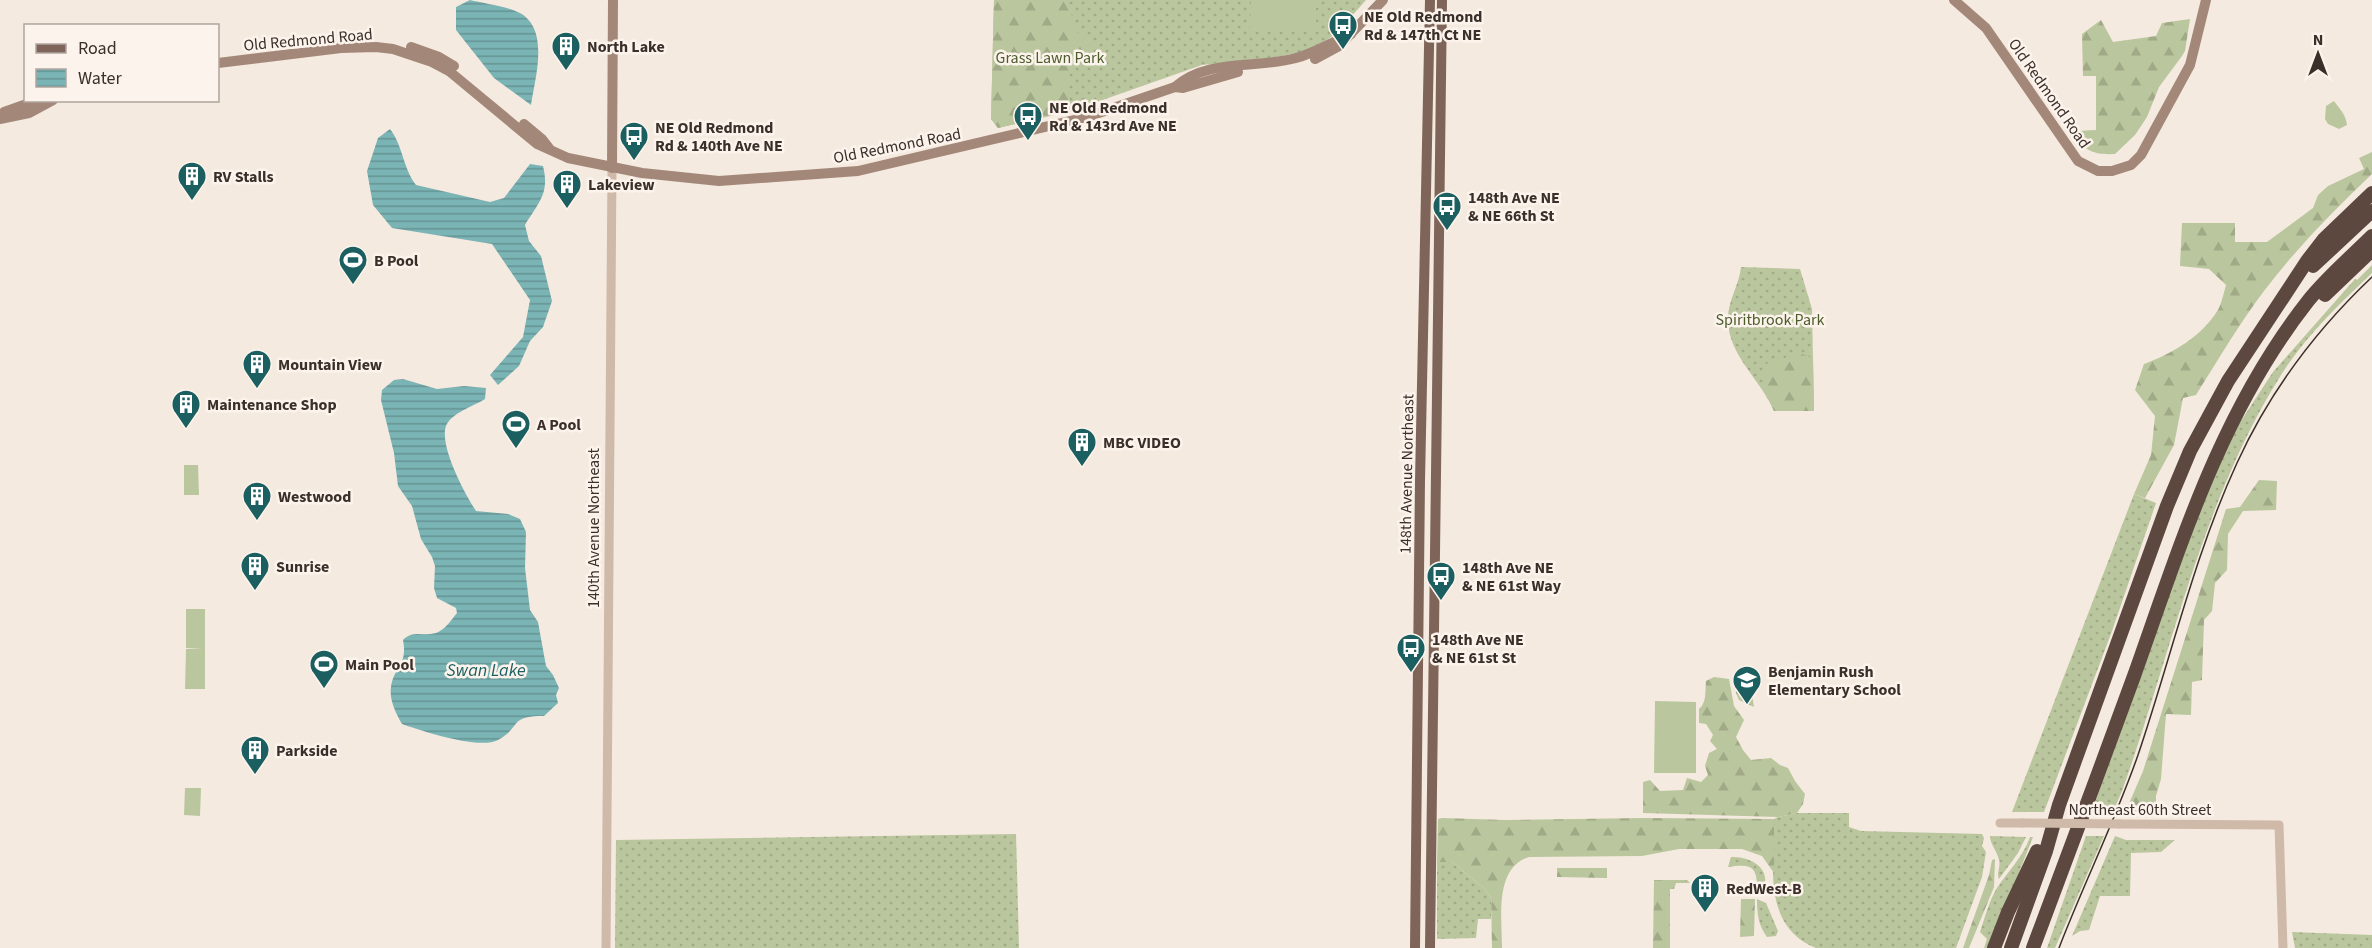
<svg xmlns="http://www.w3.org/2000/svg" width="2372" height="948" font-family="'Source Sans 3',sans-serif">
<defs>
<pattern id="grass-dots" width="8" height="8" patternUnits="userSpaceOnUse" patternTransform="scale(1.5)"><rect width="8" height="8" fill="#bac69d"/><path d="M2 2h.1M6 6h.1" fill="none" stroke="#a1aa87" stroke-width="1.8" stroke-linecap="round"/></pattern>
<pattern id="forest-firs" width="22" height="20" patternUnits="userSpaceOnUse" patternTransform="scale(1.5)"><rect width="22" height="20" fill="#bac69d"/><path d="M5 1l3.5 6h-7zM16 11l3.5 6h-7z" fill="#a1aa87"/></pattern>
<pattern id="water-rules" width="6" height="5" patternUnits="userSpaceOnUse" patternTransform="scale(1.5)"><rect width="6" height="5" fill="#7bb4b5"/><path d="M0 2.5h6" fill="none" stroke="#669393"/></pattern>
</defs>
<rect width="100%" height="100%" fill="#f5eadf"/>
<g fill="url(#grass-dots)">
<path d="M994 0H1366L1336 34 1309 51 1276 57 1202 65 1077 109 998 128 991 119Z"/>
<path d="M2372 265V273C2340 303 2305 337 2281 375 2201 502 2172 652 2122 791L2112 814H2091L2195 523 2233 433 2273 372 2355 279 2357 280Z"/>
<path d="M1741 267 1800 269 1812 309 1814 411H1774C1761 380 1729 356 1728 321 1727 302 1739 286 1741 267Z"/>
<path d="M2134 494 2156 503 2112 631 2044 812H2012Z"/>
<path d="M1735 677H1740L1751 688 1754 707 1739 700 1736 693Z"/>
<path d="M1797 813H1849V827L1861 831 1982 834 1984 838 1982 846 1986 852 1982 877 1956 948H1816C1762 926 1774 867 1774 819L1778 817Z"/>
<path d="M1016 834 1019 948H615L616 840Z"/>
<path d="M1990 836 2026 837 2018 853 1999 879C1996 873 2001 867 1999 860 1997 851 1990 844 1990 836Z"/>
<path d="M2086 836H2104L2055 948H2047Z"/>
<path d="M2115 836 2126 840H2175L2161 852 2131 853 2130 896H2100L2089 930 2080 931 2072 936Z"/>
<path d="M2030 837H2033L1989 948H1984L1987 939 1980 932C1985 917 1989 901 1997 888 2008 871 2023 857 2030 837Z"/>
<path d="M1731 857C1749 856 1771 867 1764 888L1757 891C1758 865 1750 864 1728 867Z"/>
<path d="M1437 862H1452L1485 889 1491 898V919H1478L1476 938 1437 939Z"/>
<path d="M1757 899 1766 903 1778 931 1776 936 1767 937C1758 925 1757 913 1757 899Z"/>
<path d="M2292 932 2372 935V948H2295Z"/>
</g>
<g fill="url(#forest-firs)">
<path d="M994 0H1067L1077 32 1092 46 1094 54 1070 67 1069 82 1063 86 1064 90H1068V106H1076V110L998 128 991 119Z"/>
<path d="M2190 19 2185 51 2182 56 2159 87 2147 117 2135 135 2115 154C2097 155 2079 152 2079 131L2096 130V76H2083L2082 34 2101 20 2113 42 2156 36 2162 23Z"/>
<path d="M2372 152V174C2333 211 2296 249 2264 291 2239 324 2218 360 2196 395L2183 398 2174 445 2145 498 2134 494 2151 455 2155 416 2135 390 2144 364C2172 354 2204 335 2219 308 2222 301 2224 292 2226 285L2209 269 2180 266 2182 223H2235V242H2267L2313 208 2318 195 2328 186 2364 169 2359 158Z"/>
<path d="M1802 354 1813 358 1814 411H1774C1765 390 1757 381 1770 358L1778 362 1788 356Z"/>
<path d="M2259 480 2277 481 2276 510 2243 511 2228 534 2227 570 2215 583 2212 611 2204 620 2202 680 2192 682 2191 715 2166 714 2161 779 2156 796V811L2125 813 2143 771 2226 509 2240 507Z"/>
<path d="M1714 677 1729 679 1734 706 1744 720 1736 737 1743 750 1751 760 1771 758 1780 765 1788 768 1795 781 1805 794 1803 804 1797 813 1778 817 1643 813V782L1650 780 1660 791 1683 790 1687 778 1701 782 1708 775 1705 766 1709 753 1717 749 1710 741 1713 735 1706 724 1699 723V709C1707 703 1705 690 1706 681Z"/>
<path d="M1442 818 1505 820 1643 818 1774 819V873L1762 856 1742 849H1679L1642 856 1529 857C1494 868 1502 918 1502 948H1492L1491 898 1485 889 1452 862H1437L1438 819Z"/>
<path d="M1995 859 1994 887 1969 948H1963L1989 875 1992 860Z"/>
<path d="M1557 868H1607V878L1557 877Z"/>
<path d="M1654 880H1687L1690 883H1676L1674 889H1670V948H1653Z"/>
<path d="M1741 899H1755L1754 936 1740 937Z"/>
</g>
<g fill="#bac69d">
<path d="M1251 0H1316V32L1250 31Z"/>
<path d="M2334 101C2340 109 2346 115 2347 125L2339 129 2328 124 2325 119 2326 106Z"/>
<path d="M184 465H198L199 495H184Z"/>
<path d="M186 609H205V689H185L186 649 202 648H186Z"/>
<path d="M1655 701 1696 702V773H1654Z"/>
<path d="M185 788H201L200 816 184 815Z"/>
</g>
<g fill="url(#water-rules)">
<path d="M470 0C482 3 510 7 520 13 550 30 535 78 531 105L494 78 456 30V7Z"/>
<path d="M390 129C403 146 403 168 416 185L490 202 504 198 530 164 543 166C550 194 538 203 525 225L529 241 541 256 552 301 543 327 530 341 519 366 498 385 490 375 523 337 530 300 492 244 392 228 373 205 367 171 378 138Z"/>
<path d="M403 379 437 389 464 386 486 388 485 399C474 406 451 413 446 426 439 446 465 494 476 511L508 514 520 519 526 532 525 568 530 610 538 622 546 666 553 675 559 688 556 695 558 703 544 716C508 716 522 727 498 740 479 750 422 731 402 724 396 713 389 700 391 687 394 666 408 665 403 640 414 628 427 639 440 631 446 628 452 619 457 613L456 608 437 598 434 588 435 566 432 557 421 539 412 506 398 486 394 453 381 400 382 390 394 380Z"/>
</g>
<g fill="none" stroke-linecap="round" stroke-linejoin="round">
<g stroke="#cfb9a9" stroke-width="9">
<path d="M2000 823H2022"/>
<path d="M2120 824 2279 825 2283 948"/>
<path d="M606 948 612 168"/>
</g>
<g stroke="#a3887a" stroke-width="10">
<path d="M1954 0 1986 28 2078 161 2098 171H2112L2131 165 2141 155 2190 65 2206 0"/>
<path d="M411 47 439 57 454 66"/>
<path d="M1315 59 1339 46 1383 0"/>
<path d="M218 63 341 48 376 47 393 49 432 62 449 71 537 144 568 158 642 173 719 181 858 171 1087 117 1175 87C1207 58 1257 69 1296 58 1315 53 1332 42 1351 34"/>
<path d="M1175 87 1183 88 1238 72"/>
<path d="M4 112 38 100"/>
<path d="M0 119 29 113 53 100"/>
<path d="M524 124 542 139 549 148"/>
<path d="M612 168 613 0"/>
</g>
<g stroke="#7f6559" stroke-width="10">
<path d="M1415 948 1420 481 1430 0"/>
<path d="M1430 948 1442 0"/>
</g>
<g stroke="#5d4840" stroke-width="14">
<path d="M2313 266 2372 211"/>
<path d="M2325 295 2372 250"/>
<path d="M1994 948 2008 912 2037 851"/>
<path d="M2011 948 2046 851 2059 805 2167 506 2190 451 2228 381 2307 261 2324 239 2372 193"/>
<path d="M2033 948C2067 857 2101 767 2134 676 2181 544 2220 413 2308 301 2327 277 2351 257 2372 236"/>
</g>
<path stroke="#3b2f2a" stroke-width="1.5" d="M2059 948C2084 883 2115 821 2138 755 2171 658 2194 556 2237 463 2269 393 2316 330 2372 277"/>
<path stroke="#cfb9a9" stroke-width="9" d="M2022 823 2120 824"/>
</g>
<defs>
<g id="bus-pin" transform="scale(1.5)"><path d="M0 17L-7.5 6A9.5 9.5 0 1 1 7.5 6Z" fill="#1b5f61" stroke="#fcf4ec"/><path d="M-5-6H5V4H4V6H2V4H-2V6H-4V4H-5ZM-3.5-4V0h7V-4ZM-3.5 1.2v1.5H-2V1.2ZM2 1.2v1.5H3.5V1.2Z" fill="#fff"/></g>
<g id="building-pin" transform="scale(1.5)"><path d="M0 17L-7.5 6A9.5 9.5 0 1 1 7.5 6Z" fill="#1b5f61" stroke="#fcf4ec"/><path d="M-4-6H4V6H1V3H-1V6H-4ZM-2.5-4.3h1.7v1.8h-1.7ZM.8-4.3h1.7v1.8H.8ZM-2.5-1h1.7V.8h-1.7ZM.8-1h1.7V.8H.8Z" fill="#fff"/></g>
<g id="stadium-pin" transform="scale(1.5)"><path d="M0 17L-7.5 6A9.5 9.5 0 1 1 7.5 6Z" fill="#1b5f61" stroke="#fcf4ec"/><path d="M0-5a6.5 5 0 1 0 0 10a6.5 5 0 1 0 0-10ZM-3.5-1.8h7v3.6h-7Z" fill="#fff"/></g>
<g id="school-pin" transform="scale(1.5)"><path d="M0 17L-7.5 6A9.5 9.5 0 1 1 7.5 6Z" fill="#1b5f61" stroke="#fcf4ec"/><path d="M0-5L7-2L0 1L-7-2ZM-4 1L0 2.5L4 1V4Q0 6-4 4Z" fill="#fff"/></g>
</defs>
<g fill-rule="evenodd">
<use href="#bus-pin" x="1343" y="25"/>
<use href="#building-pin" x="566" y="46"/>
<use href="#bus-pin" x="1028" y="116"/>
<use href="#bus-pin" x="634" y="136"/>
<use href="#building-pin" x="192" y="176"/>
<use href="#building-pin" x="567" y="184"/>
<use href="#bus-pin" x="1447" y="206"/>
<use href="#stadium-pin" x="353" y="260"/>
<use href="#building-pin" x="257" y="364"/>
<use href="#building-pin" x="186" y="404"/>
<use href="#stadium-pin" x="516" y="424"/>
<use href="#building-pin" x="1082" y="442"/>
<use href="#building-pin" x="257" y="496"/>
<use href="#building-pin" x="255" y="566"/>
<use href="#bus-pin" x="1441" y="576"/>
<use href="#bus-pin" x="1411" y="648"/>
<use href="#stadium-pin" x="324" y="664"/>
<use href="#school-pin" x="1747" y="680"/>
<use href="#building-pin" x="255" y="750"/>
<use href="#building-pin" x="1705" y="888"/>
</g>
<g text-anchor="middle" stroke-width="5" stroke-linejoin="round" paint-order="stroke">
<g font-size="16" font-weight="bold" fill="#3b2f2a" stroke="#fcf4ec" text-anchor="start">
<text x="1364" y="22">NE Old Redmond<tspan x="1364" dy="18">Rd &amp; 147th Ct NE</tspan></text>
<text x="587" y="52">North Lake</text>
<text x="1049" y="113">NE Old Redmond<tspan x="1049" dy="18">Rd &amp; 143rd Ave NE</tspan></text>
<text x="655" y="133">NE Old Redmond<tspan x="655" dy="18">Rd &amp; 140th Ave NE</tspan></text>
<text x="213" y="182">RV Stalls</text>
<text x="588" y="190">Lakeview</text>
<text x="1468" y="203">148th Ave NE<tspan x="1468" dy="18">&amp; NE 66th St</tspan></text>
<text x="374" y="266">B Pool</text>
<text x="278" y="370">Mountain View</text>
<text x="207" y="410">Maintenance Shop</text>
<text x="537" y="430">A Pool</text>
<text x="1103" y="448">MBC VIDEO</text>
<text x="278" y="502">Westwood</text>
<text x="276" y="572">Sunrise</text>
<text x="1462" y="573">148th Ave NE<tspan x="1462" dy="18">&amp; NE 61st Way</tspan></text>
<text x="1432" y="645">148th Ave NE<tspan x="1432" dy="18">&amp; NE 61st St</tspan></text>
<text x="345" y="670">Main Pool</text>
<text x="1768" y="677">Benjamin Rush<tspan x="1768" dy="18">Elementary School</tspan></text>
<text x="276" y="756">Parkside</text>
<text x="1726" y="894">RedWest-B</text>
</g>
<g font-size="16" fill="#3b2f2a" stroke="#fcf4ec">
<text transform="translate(308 39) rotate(-5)" y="6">Old Redmond Road</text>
<text transform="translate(2050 93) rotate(55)" y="6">Old Redmond Road</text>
<text transform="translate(897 145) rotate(-11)" y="6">Old Redmond Road</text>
<text transform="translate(1406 474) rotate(-89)" y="6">148th Avenue Northeast</text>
<text transform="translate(593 528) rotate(-90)" y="6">140th Avenue Northeast</text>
<text x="2140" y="815">Northeast 60th Street</text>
</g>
<g font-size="16" fill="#4c5c2b" stroke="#fcf4ec">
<text x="1050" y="63">Grass Lawn Park</text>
<text x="1770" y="325">Spiritbrook Park</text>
</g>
<g font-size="18" font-style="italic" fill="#1b5f61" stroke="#fcf4ec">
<text x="486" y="676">Swan Lake</text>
</g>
</g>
<rect x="24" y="24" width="195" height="78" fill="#fcf4ec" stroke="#afa59e" stroke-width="1.5"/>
<rect x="36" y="44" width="30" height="9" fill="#7f6559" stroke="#afa59e" stroke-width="1.5"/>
<text x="78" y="54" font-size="18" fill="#3b2f2a">Road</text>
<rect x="36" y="69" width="30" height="18" fill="url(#water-rules)" stroke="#afa59e" stroke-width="1.5"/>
<text x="78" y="84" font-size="18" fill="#3b2f2a">Water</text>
<g transform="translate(2318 54)" stroke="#fcf4ec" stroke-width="4.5" paint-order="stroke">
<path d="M0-4.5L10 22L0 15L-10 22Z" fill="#3b2f2a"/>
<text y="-9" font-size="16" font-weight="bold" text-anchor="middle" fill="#3b2f2a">N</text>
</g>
</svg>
